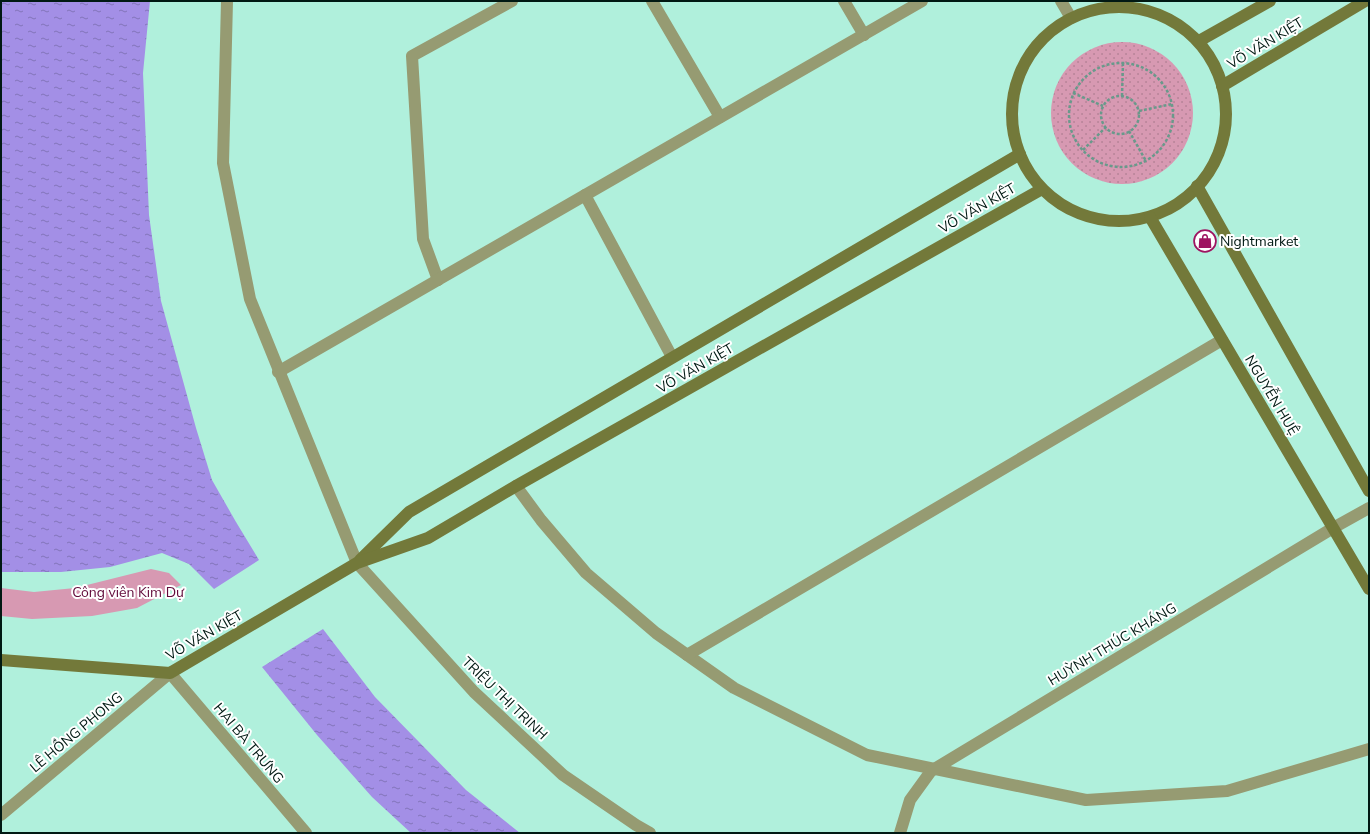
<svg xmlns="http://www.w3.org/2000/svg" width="1370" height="834" font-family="'Nunito Sans',sans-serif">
<defs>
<pattern id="grass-dots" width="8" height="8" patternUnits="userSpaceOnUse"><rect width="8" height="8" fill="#d799b2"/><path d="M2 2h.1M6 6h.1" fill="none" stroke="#b78398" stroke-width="1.8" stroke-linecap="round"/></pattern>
<pattern id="water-ripples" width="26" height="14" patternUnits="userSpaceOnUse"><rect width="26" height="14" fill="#a38fe6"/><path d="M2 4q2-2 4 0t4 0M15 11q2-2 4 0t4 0" fill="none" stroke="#8274b9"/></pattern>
</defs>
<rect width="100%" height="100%" fill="#b0f0dc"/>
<circle fill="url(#grass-dots)" cx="1122" cy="113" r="71"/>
<path fill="#d799b2" d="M151 569 169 573 181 585 137 608 92 616 32 619 1 616V588L34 592 75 588Z"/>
<g fill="url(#water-ripples)">
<path d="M1 1H150L143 73 149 215 161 301 196 428 212 480 236 522 259 560 214 589 189 564 162 553 110 567 61 572H1Z"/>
<path d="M323 629 375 697 466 790 520 833H411L372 797 317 735 262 667Z"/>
</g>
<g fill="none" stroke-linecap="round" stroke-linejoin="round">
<g stroke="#69998b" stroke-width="2.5" stroke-dasharray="3 2" stroke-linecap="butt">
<circle cx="1121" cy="115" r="52"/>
<path d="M1073 93 1103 106"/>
<path d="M1122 96 1123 63"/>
<circle cx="1120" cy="115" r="19"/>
<path d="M1139 111 1172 104"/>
<path d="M1129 131 1146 161"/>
<path d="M1083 150 1106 127"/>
</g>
<g stroke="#969b72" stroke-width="12">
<path d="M227 1 223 163 250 299 357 563 474 692 563 775 636 825 650 833"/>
<path d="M652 1 720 117"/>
<path d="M844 1 864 35"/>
<path d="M1061 1 1071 18"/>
<path d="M585 195 672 357"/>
<path d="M438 280 423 239 412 56 512 1"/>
<path d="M278 372 922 1"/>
<path d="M516 486 541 520 586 573 656 633 734 688 867 755 1086 800 1227 791 1369 749"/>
<path d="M687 655 1222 340"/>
<path d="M1 815 170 673 306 833"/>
<path d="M900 833 910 800 931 771 1333 528 1369 508"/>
</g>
<g stroke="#73793a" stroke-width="12">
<circle cx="1119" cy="114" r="107"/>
<path d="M1199 41 1270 1"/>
<path d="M1222 86 1365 1"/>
<path d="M1197 186 1369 491"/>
<path d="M1150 217 1369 589"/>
<path d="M360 560 409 512 1020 154"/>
<path d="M1 660 170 673 357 563 428 538 516 486 1042 189"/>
</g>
</g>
<defs>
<g id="shop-ring" transform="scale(1.15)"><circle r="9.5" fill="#fff" stroke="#9e1461" stroke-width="1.5"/><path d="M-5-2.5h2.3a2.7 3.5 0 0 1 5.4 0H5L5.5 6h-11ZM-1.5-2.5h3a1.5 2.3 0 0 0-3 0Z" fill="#9e1461"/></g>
</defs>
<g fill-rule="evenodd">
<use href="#shop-ring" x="1205" y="241"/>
</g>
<g text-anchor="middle" stroke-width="4" stroke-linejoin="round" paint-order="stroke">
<g font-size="14" fill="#011913" stroke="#fff">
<text transform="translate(1265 43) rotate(-31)" y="5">VÕ VĂN KIỆT</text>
<text transform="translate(977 208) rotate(-30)" y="5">VÕ VĂN KIỆT</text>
<text transform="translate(695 368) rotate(-30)" y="5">VÕ VĂN KIỆT</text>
<text transform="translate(1272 395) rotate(59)" y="5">NGUYỄN HUỆ</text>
<text transform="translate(204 635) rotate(-30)" y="5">VÕ VĂN KIỆT</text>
<text transform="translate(1112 644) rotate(-31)" y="5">HUỲNH THÚC KHÁNG</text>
<text transform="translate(505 698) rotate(44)" y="5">TRIỆU THỊ TRINH</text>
<text transform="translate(76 732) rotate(-40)" y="5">LÊ HỒNG PHONG</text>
<text transform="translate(249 743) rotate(50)" y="5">HAI BÀ TRƯNG</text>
</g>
<g font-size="14" fill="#011913" stroke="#fff" text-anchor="start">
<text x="1220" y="246">Nightmarket</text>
</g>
<g font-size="14" fill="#610a3a" stroke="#fff">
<text x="128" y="597">Công viên Kim Dự</text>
</g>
</g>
<rect width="1370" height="834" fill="none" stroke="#011913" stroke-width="4"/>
</svg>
